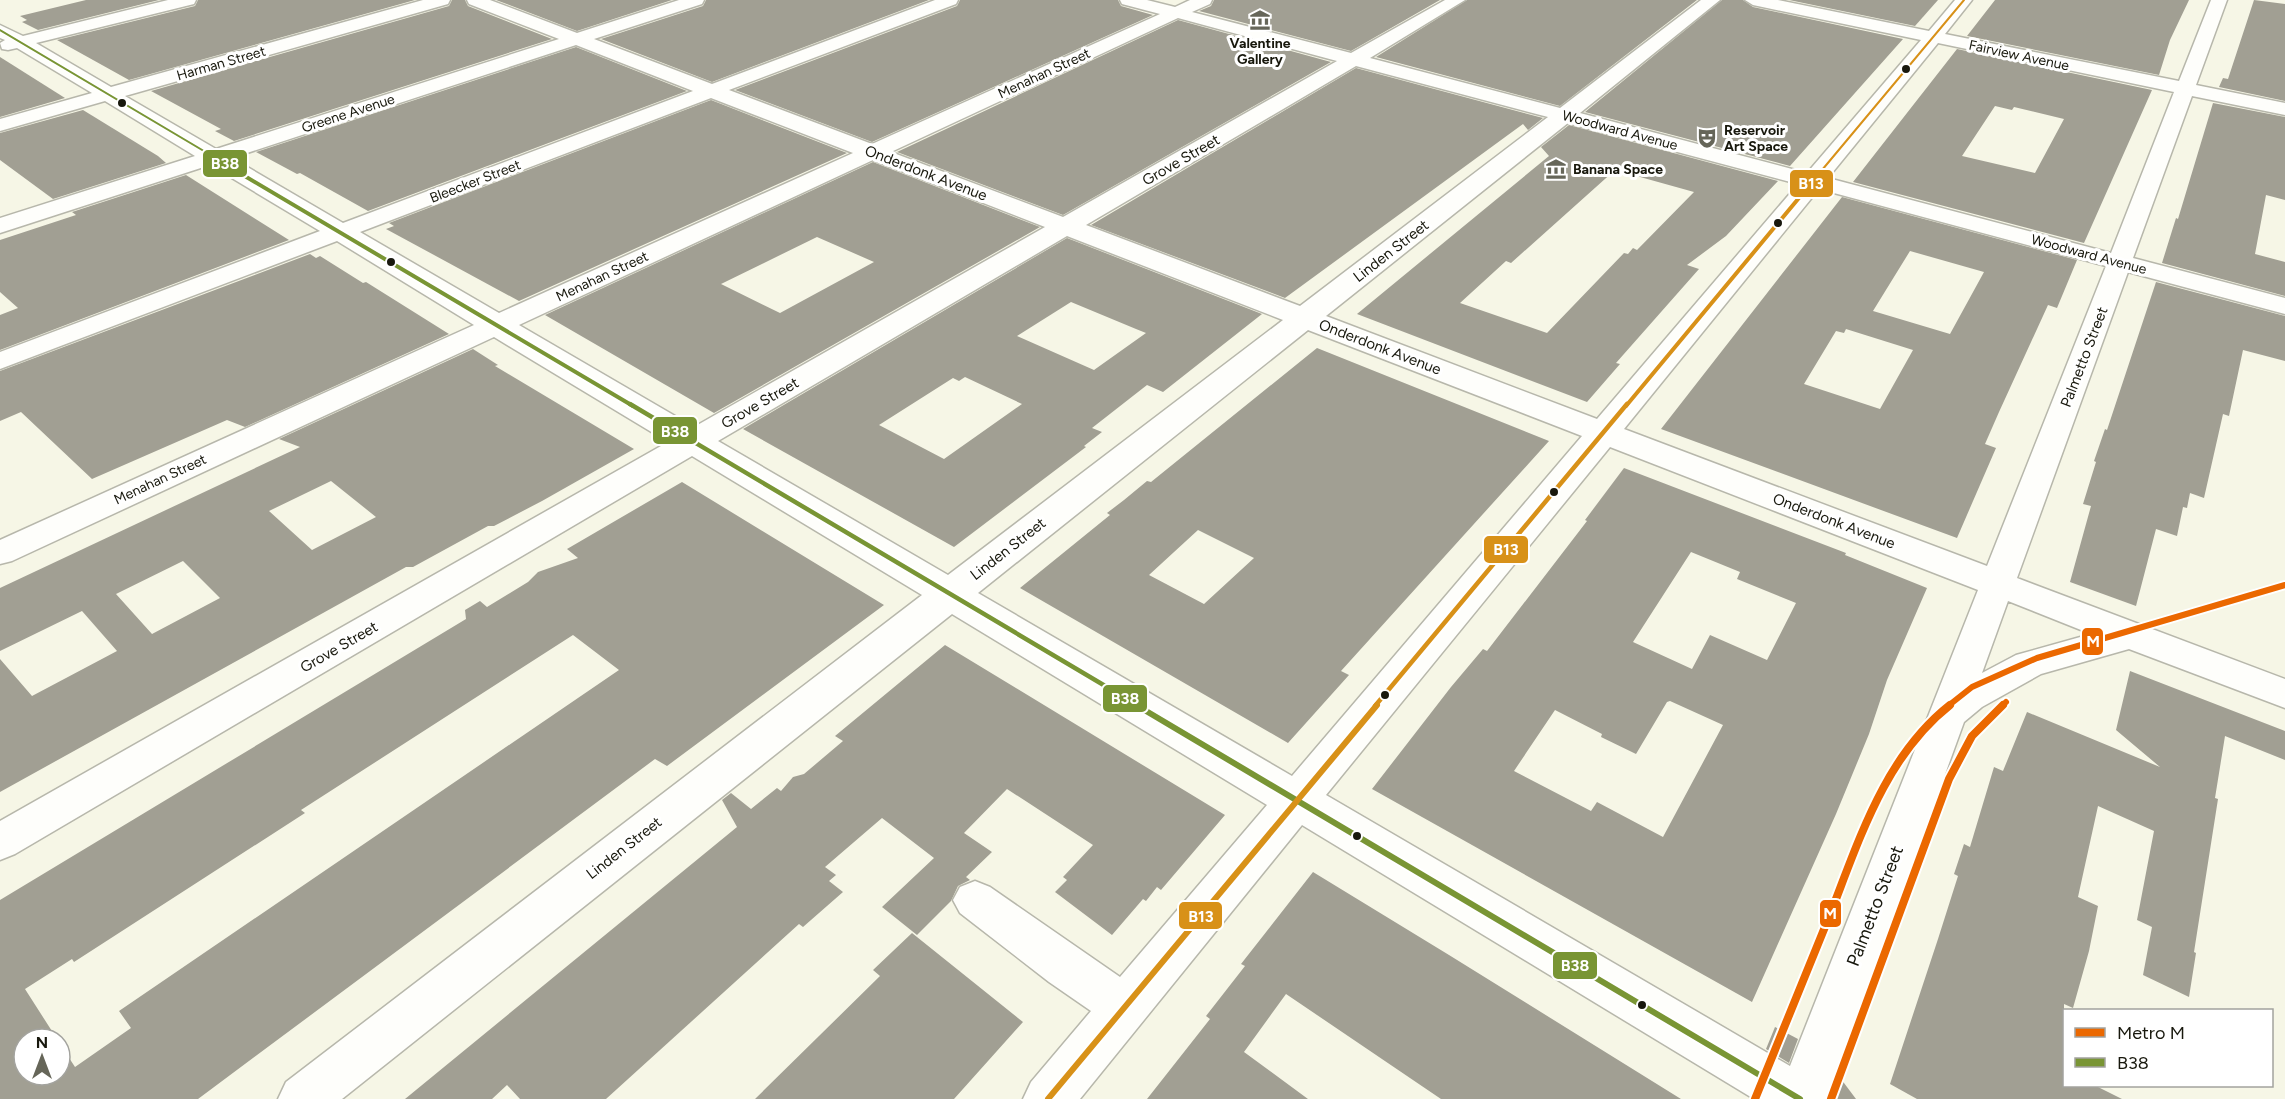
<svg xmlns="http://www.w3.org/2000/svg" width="2285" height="1099" font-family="Figtree,sans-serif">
<rect width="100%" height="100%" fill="#f6f6e6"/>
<g fill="#a19f93" fill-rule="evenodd">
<path d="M86 0H159L38 30 22 22 27 20 20 16Z"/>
<path d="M198 0H415L129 80 57 40 195 6Z"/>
<path d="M452 0H465L468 6 552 39 234 141 215 131 221 129 151 91 449 6Z"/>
<path d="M496 0H672L577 31Z"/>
<path d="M706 0H929L712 82 601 39 703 6Z"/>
<path d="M960 0H1118L1121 6 1153 15 872 142 735 90 957 6Z"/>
<path d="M1214 0H1440L1351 51 1199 11 1211 6Z"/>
<path d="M1467 0H1697L1560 106 1376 57Z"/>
<path d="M1722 0H1743L1753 7 1903 39 1790 166 1585 112Z"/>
<path d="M1789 0H1938L1915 26Z"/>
<path d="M1995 0H2189L2170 40 2159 75 1967 36Z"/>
<path d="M2254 0 2285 4V101L2219 87 2223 78 2228 79Z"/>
<path d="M1178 20 1331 62 1063 215 897 152Z"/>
<path d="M576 47 687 91 368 211 300 173 297 174 256 152Z"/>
<path d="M1957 49 2152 90 2084 243 1853 182ZM1995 106 2012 110 2014 107 2064 119 2035 173 1962 156Z"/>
<path d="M0 57 65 98 0 117Z"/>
<path d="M1356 68 1543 118 1528 130 1523 124 1285 298 1091 225Z"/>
<path d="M711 100 847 153 519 301 386 229 394 226 389 223Z"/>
<path d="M2213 103 2285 117V200L2266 195 2255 254 2285 262V296L2162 263 2176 218 2178 219Z"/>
<path d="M83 110 158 156 166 163 53 199 0 160V133Z"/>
<path d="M1569 125 1778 181 1726 236 1687 265 1699 269 1616 363 1620 364 1587 402 1357 314 1549 156 1541 147ZM1615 170 1694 192 1637 250 1633 248 1628 254 1624 253 1547 333 1460 303 1506 261 1511 263Z"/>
<path d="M873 162 1040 227 714 413 545 315ZM817 237 874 262 780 313 721 284Z"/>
<path d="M186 175 289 240 0 350V315L18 308 0 292V240L76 215 72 212Z"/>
<path d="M1842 197 2077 260 2057 308 2048 305 1999 412 1985 444 1996 448 1957 538 1661 429ZM1910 251 1984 272 1950 334 1873 311ZM1846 329 1913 350 1880 409 1804 384 1836 331 1844 333Z"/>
<path d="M1067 238 1262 314 1163 392 1147 385 1092 428 1102 432 1084 446 1086 447 954 547 743 429ZM1071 302 1136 329 1146 333 1094 370 1017 336ZM965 377 1022 404 944 459 879 425 953 378 959 381Z"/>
<path d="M310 254 316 258 320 256 363 283 366 282 449 334 245 427 227 420 92 479 21 412 0 421V371Z"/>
<path d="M2156 282 2285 316V361L2243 350 2229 416 2223 414 2204 498 2190 493 2187 508 2183 507 2177 536 2156 529 2136 606 2070 582 2091 506 2083 504 2096 462 2094 461 2105 429 2107 430Z"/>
<path d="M1317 348 1549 441 1341 671 1349 675 1288 743 1020 588 1110 515 1107 513 1124 500 1147 481 1151 482ZM1198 530 1254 558 1204 604 1149 575Z"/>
<path d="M473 349 498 365 495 366 634 449 542 501 494 526H488L413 567H406L0 792V659L32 696 117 651 82 611 0 651V588L300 447 279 439ZM331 481 376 517 312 550 269 511ZM183 561 220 598 152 634 116 594Z"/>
<path d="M1624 468 1846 553 1845 555 1927 588 1887 680 1869 734 1836 814 1752 1002 1372 789 1451 687 1483 649 1487 651 1587 521 1585 520ZM1691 552 1740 572 1737 579 1796 603 1767 660 1710 635 1692 669 1633 642ZM1670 701 1723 725 1663 837 1597 802 1591 811 1514 771 1555 710 1602 734 1601 737 1636 754 1667 702Z"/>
<path d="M682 482 884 605 667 766 655 759 198 1099H0V900L466 619 465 610 480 601 487 607 528 582 538 572 578 558 567 549ZM573 635 619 670 119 1011 131 1028 75 1067 60 1044V1075H24V1039H57L25 989 72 959 74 962 305 813 301 810Z"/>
<path d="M945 645 1225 815 1161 890 1157 887 1146 901 1143 899 1112 935 1055 892 1067 880 1063 877 1093 845 1007 789 964 833 992 852 966 877 970 880 958 886 951 901 917 935 882 907 934 858 882 818 825 867 836 875 829 881 843 892 803 927 799 924 606 1099H520L507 1085 492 1099H405L737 827 722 800 731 793 751 809 777 788 781 791 793 777 804 774 843 741 835 736Z"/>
<path d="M2130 671 2285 731V760L2225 736 2215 798 2218 799 2194 952 2196 953 2189 997 2143 975 2152 927 2137 920 2154 831 2098 806 2078 897 2098 906 2089 951 2073 1008 2064 1004V1086H2096L2122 1099H1917L1890 1084 1938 939 1958 876 1954 874 1964 844 1970 847 1994 767 2003 771 2027 712 2160 767 2116 730Z"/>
<path d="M1313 872 1449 955 1681 1099H1441L1286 994 1244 1052 1308 1099H1147L1210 1019 1206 1016 1245 966 1241 964Z"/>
<path d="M912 933 1023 1022 954 1099H755L880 976 873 970Z"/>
<path d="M1775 1027 1798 1039 1789 1063 1766 1049Z"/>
<path d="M1838 1075 1856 1099H1829Z"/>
</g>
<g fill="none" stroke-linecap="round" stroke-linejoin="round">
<g stroke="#b7b7ab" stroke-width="3">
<path id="minor" d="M168 0H196L194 4 36 43 111 87 423 0H450L448 4 125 96 216 149 559 39 469 4 467 0H490L577 33 679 0H704L702 4 594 39 712 84 935 0H958L956 4 729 90 872 144 1160 14 1122 4 1120 0H1147L1175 7 1190 0H1212L1210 4 1192 12 1351 53 1445 0H1465L1370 58 1560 108 1701 0H1720L1580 113 1807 173 1921 40 1753 5 1745 0H1778L1929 31 1955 0H1972L1945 34 2179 81 2211 0H2227L2196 85 2285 103V115L2192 96 2133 258 2285 298V314L2128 272 2017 578 2285 679V708L2129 649 2041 674 1982 707 1964 722 1827 1099H1754L1302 825 1080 1099H1023L1031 1082 1091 1011 1049 982 960 913 953 900 960 887 975 881 990 887 1120 977 1267 805 952 614 342 1099H278L286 1082 922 595 692 456 15 854 0 860V821L668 442 494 337 12 561 0 564V540L474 325 337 241 0 369V352L320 231 210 165 0 233V218L195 156 105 101 0 131V119L92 93 17 48 8 50 2 49 0 43 5 40 0 38V25L23 36ZM1178 18 1337 61 1063 217 891 152ZM1938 43 2174 92 2111 253 1828 178ZM576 45 693 91 343 223 232 158ZM1356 66 1548 117 1300 306 1086 225ZM711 98 853 153 499 313 360 232ZM1568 123 1798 184 1597 419 1326 316ZM873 160 1045 227 694 427 519 325ZM1819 189 2106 266 1987 566 1624 429ZM1067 236 1283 320 948 575 718 441ZM1308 330 1582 436 1292 776 978 593ZM1610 447 1978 590 1790 1066 1326 795ZM2008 601 2091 634 2016 655 1982 673Z"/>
</g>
<use href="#minor" fill="#fefefb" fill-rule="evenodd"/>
<g stroke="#fff" stroke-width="4.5">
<path id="bus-1-far3" d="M0 30 246 176"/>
</g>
<g stroke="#fff" stroke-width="8">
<path id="bus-1-far2" d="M243 175 633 406"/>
</g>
<g stroke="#fff" stroke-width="9">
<path id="bus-1-far1" d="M630 404 1139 706"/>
</g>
<g stroke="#fff" stroke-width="10">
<path id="bus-1" d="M1136 705 1800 1099"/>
</g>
<g stroke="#fff" stroke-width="4.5">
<path id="bus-2-far3" d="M1817 176 1964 0"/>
</g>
<g stroke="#fff" stroke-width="8">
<path id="bus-2-far2" d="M1626 406 1818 175"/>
</g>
<g stroke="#fff" stroke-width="9">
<path id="bus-2-far1" d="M1375 706 1627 404"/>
</g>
<g stroke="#fff" stroke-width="10">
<path id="bus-2" d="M1048 1099 1377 705"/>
</g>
<use href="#bus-1-far3" stroke="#799534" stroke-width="2"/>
<use href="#bus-1-far2" stroke="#799534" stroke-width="4"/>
<use href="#bus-1-far1" stroke="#799534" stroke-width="4.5"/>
<use href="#bus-1" stroke="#799534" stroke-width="6"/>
<use href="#bus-2-far3" stroke="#d89118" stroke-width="2"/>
<use href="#bus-2-far2" stroke="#d89118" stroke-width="4"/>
<use href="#bus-2-far1" stroke="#d89118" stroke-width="4.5"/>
<use href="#bus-2" stroke="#d89118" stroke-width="6"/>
<g stroke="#fff" stroke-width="10">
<g id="metro-1-far1">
<path d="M1948 706 1972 687 2037 658 2285 585"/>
<path d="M2002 706 2006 702"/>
</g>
</g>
<g stroke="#fff" stroke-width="12">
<g id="metro-1">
<path d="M1755 1099C1780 1038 1804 977 1829 917 1859 841 1884 757 1950 705"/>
<path d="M1831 1099 1949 779 1972 736 2003 705"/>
</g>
</g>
<use href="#metro-1-far1" stroke="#eb6800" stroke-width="6"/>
<use href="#metro-1" stroke="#eb6800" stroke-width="8"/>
</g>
<defs>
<g id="museum-bare" transform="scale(1.62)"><path d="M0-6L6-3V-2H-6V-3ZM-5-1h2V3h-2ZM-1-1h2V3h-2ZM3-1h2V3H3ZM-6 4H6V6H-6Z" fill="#666659" stroke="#fff" stroke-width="2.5" paint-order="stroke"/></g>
<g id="theatre-bare" transform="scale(1.62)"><path d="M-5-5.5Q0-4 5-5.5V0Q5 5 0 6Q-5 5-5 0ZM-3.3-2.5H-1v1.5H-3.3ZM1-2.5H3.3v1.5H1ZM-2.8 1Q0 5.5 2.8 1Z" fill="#666659" stroke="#fff" stroke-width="2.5" paint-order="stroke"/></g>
</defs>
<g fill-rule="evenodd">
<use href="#museum-bare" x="1260" y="20"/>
<use href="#theatre-bare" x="1707" y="138"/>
<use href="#museum-bare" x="1556" y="169"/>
</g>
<g fill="#18180d" stroke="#fff" stroke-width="2">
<circle cx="1906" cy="69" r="5"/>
<circle cx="122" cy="103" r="5"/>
<circle cx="1778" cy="223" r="5"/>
<circle cx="391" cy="262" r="5"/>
<circle cx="1554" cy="492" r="5"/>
<circle cx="1385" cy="695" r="5"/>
<circle cx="1357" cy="836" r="5"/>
<circle cx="1642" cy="1005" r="5"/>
</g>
<g text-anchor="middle" stroke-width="6" stroke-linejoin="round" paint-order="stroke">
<g font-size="14" font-weight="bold" fill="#18180d" stroke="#fff" text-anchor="start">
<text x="1260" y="48" text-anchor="middle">Valentine<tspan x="1260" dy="16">Gallery</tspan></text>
<text x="1724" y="135">Reservoir<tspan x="1724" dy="16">Art Space</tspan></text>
<text x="1573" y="174">Banana Space</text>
</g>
<g font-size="14" fill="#18180d" stroke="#fff">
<text transform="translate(2019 55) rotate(12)" y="5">Fairview Avenue</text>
<text transform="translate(221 63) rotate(-16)" y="5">Harman Street</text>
<text transform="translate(1044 73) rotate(-25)" y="5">Menahan Street</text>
<text transform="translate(348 113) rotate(-18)" y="5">Greene Avenue</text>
<text transform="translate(1620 130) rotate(15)" y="5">Woodward Avenue</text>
<text transform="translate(475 181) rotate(-21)" y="5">Bleecker Street</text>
<text transform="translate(2089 254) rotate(15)" y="5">Woodward Avenue</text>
<text transform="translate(602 276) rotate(-25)" y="5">Menahan Street</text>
<text transform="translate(160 479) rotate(-25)" y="5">Menahan Street</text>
</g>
<g font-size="15" fill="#18180d" stroke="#fff">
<text transform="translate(1181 160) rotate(-30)" y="5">Grove Street</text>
<text transform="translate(926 173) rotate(21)" y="5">Onderdonk Avenue</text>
<text transform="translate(1391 251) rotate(-38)" y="5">Linden Street</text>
<text transform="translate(1380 347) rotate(21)" y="5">Onderdonk Avenue</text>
<text transform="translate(2084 357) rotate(-69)" y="5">Palmetto Street</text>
<text transform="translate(760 403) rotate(-30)" y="5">Grove Street</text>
<text transform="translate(1834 521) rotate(21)" y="5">Onderdonk Avenue</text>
<text transform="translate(1008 549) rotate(-38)" y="5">Linden Street</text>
<text transform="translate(339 647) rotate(-30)" y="5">Grove Street</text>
<text transform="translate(624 848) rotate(-38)" y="5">Linden Street</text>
</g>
<g font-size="18" fill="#18180d" stroke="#fff">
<text transform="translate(1875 906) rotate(-69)" y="6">Palmetto Street</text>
</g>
</g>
<g stroke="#fff" stroke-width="2">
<rect x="202" y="149" width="46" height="29" rx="6" fill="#799534"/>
<rect x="1789" y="169" width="45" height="29" rx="6" fill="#d89118"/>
<rect x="652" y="416" width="46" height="29" rx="6" fill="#799534"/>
<rect x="1483" y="535" width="46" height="29" rx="6" fill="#d89118"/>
<rect x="2081" y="627" width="23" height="29" rx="6" fill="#eb6800"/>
<rect x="1102" y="684" width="46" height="29" rx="6" fill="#799534"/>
<rect x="1819" y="899" width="23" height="29" rx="6" fill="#eb6800"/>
<rect x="1178" y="901" width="45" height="29" rx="6" fill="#d89118"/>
<rect x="1552" y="951" width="46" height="29" rx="6" fill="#799534"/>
</g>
<g font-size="16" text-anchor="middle" font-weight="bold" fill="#fff">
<text x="225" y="169">B38</text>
<text x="1811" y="189">B13</text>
<text x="675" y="437">B38</text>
<text x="1506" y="555">B13</text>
<text x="2093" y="647">M</text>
<text x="1125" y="704">B38</text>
<text x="1830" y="919">M</text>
<text x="1201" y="922">B13</text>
<text x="1575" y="971">B38</text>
</g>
<rect x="2063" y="1009" width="210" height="78" fill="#ffffff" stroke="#a3a39e" stroke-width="1.5"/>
<rect x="2075" y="1028" width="30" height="9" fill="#eb6800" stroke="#a3a39e" stroke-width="1.5"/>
<text x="2117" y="1039" font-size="18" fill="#18180d">Metro M</text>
<rect x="2075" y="1058" width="30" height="9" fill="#799534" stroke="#a3a39e" stroke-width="1.5"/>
<text x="2117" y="1069" font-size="18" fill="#18180d">B38</text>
<g transform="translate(42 1057)"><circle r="28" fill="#ffffff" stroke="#a3a39e" stroke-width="1.5"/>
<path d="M0-4.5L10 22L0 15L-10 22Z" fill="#666659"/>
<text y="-9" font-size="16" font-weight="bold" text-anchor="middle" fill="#18180d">N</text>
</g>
</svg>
